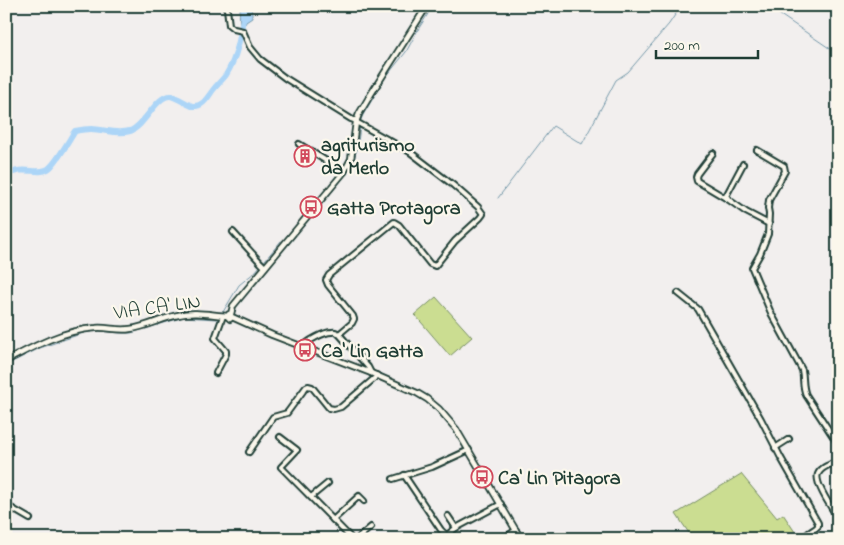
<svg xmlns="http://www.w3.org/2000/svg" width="844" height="545" font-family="'Indie Flower',sans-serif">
<rect width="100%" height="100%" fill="#f2efee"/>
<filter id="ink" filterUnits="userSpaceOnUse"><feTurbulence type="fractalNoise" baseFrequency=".02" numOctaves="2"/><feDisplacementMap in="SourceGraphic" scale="10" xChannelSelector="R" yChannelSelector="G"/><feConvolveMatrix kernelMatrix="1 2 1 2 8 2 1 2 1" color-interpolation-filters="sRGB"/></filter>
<g filter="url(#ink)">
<g fill="#cbdd91" stroke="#758d62">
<path d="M436 297 472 337 450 356 415 315Z"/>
<path d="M741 474 777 518 783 514 795 532 771 539H693L676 514Z"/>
</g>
<path fill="#acd5f7" stroke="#7498a9" d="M241 6H251L252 14V18L246 22 245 24 240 23C239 17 239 12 241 6Z"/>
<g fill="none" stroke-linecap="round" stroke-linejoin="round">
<g stroke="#7498a9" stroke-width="1">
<path d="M767 6 838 54"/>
<path d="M360 122 363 115 385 78 406 52 419 28 433 6"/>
<path d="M498 198 553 126 582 144 616 80 628 72 669 24 681 6"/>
<path d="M290 242 345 176C356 161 358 145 360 126"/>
<path d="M223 312 239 285 255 272 281 241"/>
<path d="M6 365 40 348 89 331H100L120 333H131L184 317 216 319H218L220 317"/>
</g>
<path stroke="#acd5f7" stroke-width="6" d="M6 176C23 164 36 176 48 169 56 164 69 140 75 131 80 130 85 129 91 129 104 129 116 135 130 131 144 127 157 94 171 96 178 98 185 103 192 106 203 107 207 98 213 90 217 85 222 80 226 75 239 54 241 30 245 6"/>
<g stroke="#1f3d34" stroke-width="8">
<g id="minor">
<path d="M225 6 227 9 229 25 234 29 243 31 250 47 260 59 285 78 351 119 357 121"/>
<path d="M299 144 344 172"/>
<path d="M757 150 784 166 785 171 769 200 768 208 769 214 768 234 760 254 752 268 771 313 802 370C804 379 802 386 806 395L838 444"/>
<path d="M713 153 697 174 696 177 697 181 729 200 746 212 769 224"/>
<path d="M728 198 726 196 743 164"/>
<path d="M233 232 261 263 265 267"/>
<path d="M678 293 698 309 761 419 781 458 818 523V526C814 531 806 532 804 539"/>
<path d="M339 334 352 323 354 319 353 316 328 285 326 280 329 275 394 222 399 225 430 264 435 266 455 241 480 218 483 214 478 207 453 185 410 152 356 122"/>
<path d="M303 347C307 341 324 332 332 332 335 331 336 332 339 334L368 367 371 373"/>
<path d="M216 373 226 354V351L215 338 223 316"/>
<path d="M280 437 297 450 281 467 352 539"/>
<path d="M775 448 789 439"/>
<path d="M249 452 273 417 287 413 306 387 308 386 312 387 329 408 334 409 341 407 376 377V375"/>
<path d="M838 461C831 464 821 467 818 474 814 483 833 510 838 518"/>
<path d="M404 475 441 530 446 535"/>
<path d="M393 479 432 467 469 450"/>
<path d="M311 497 328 483"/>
<path d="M6 505 30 519"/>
<path d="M448 516 456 528"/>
<path d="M333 520 359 496 364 501"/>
<path d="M357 539 371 527"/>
<path d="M442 539 456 528 501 504"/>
<path d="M503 539 516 530"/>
</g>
</g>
<g stroke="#1f3d34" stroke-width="8">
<g id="tertiary">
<path d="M427 6 371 94 359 114 356 122 351 159 344 172 233 306 231 314H229L228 317 230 319 232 317 272 335 371 373 417 393 427 399 439 409 456 429 521 539"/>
<path d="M6 361C34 346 64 330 96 328 107 327 119 331 130 329 147 327 162 318 178 315 195 311 211 315 228 316"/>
</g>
</g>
<use href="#minor" stroke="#fbf7ec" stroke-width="4"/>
<use href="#tertiary" stroke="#fbf7ec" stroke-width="4.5"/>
</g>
</g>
<defs>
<g id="building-ring" transform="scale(1.125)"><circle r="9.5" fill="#fbf7ec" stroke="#d1495b" stroke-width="1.5"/><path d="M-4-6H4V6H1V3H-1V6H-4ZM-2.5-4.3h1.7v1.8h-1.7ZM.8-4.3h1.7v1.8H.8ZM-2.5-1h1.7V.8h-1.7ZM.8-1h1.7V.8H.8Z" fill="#d1495b"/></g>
<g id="bus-ring" transform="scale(1.125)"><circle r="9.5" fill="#fbf7ec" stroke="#d1495b" stroke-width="1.5"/><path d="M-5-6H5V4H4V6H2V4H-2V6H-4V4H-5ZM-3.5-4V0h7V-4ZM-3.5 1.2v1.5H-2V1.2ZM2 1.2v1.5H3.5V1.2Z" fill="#d1495b"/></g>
</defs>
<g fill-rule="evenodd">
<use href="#building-ring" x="305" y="156"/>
<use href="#bus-ring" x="311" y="207"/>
<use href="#bus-ring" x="305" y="350"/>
<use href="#bus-ring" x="482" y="477"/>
</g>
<g text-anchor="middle" stroke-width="4.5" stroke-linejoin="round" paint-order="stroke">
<g font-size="20" font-weight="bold" fill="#1f3d34" stroke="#fbf7ec" text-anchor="start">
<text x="321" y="151">agriturismo<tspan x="321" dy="23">da Merlo</tspan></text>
<text x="327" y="214">Gatta Protagora</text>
<text x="321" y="357">Ca' Lin Gatta</text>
<text x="498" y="484">Ca' Lin Pitagora</text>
</g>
<g font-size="20" fill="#1f3d34" stroke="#fbf7ec">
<text transform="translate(157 306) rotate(-8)" y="7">VIA CA' LIN</text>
</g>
</g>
<rect width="844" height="545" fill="none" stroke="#fbf7ec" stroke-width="25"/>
<rect x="12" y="12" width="819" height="520" fill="none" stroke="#1f3d34" stroke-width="2" filter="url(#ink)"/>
<path d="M656 50v8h102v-8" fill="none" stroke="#1f3d34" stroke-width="2.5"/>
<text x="664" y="50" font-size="15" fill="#1f3d34" stroke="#fbf7ec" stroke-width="4" paint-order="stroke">200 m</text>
</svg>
